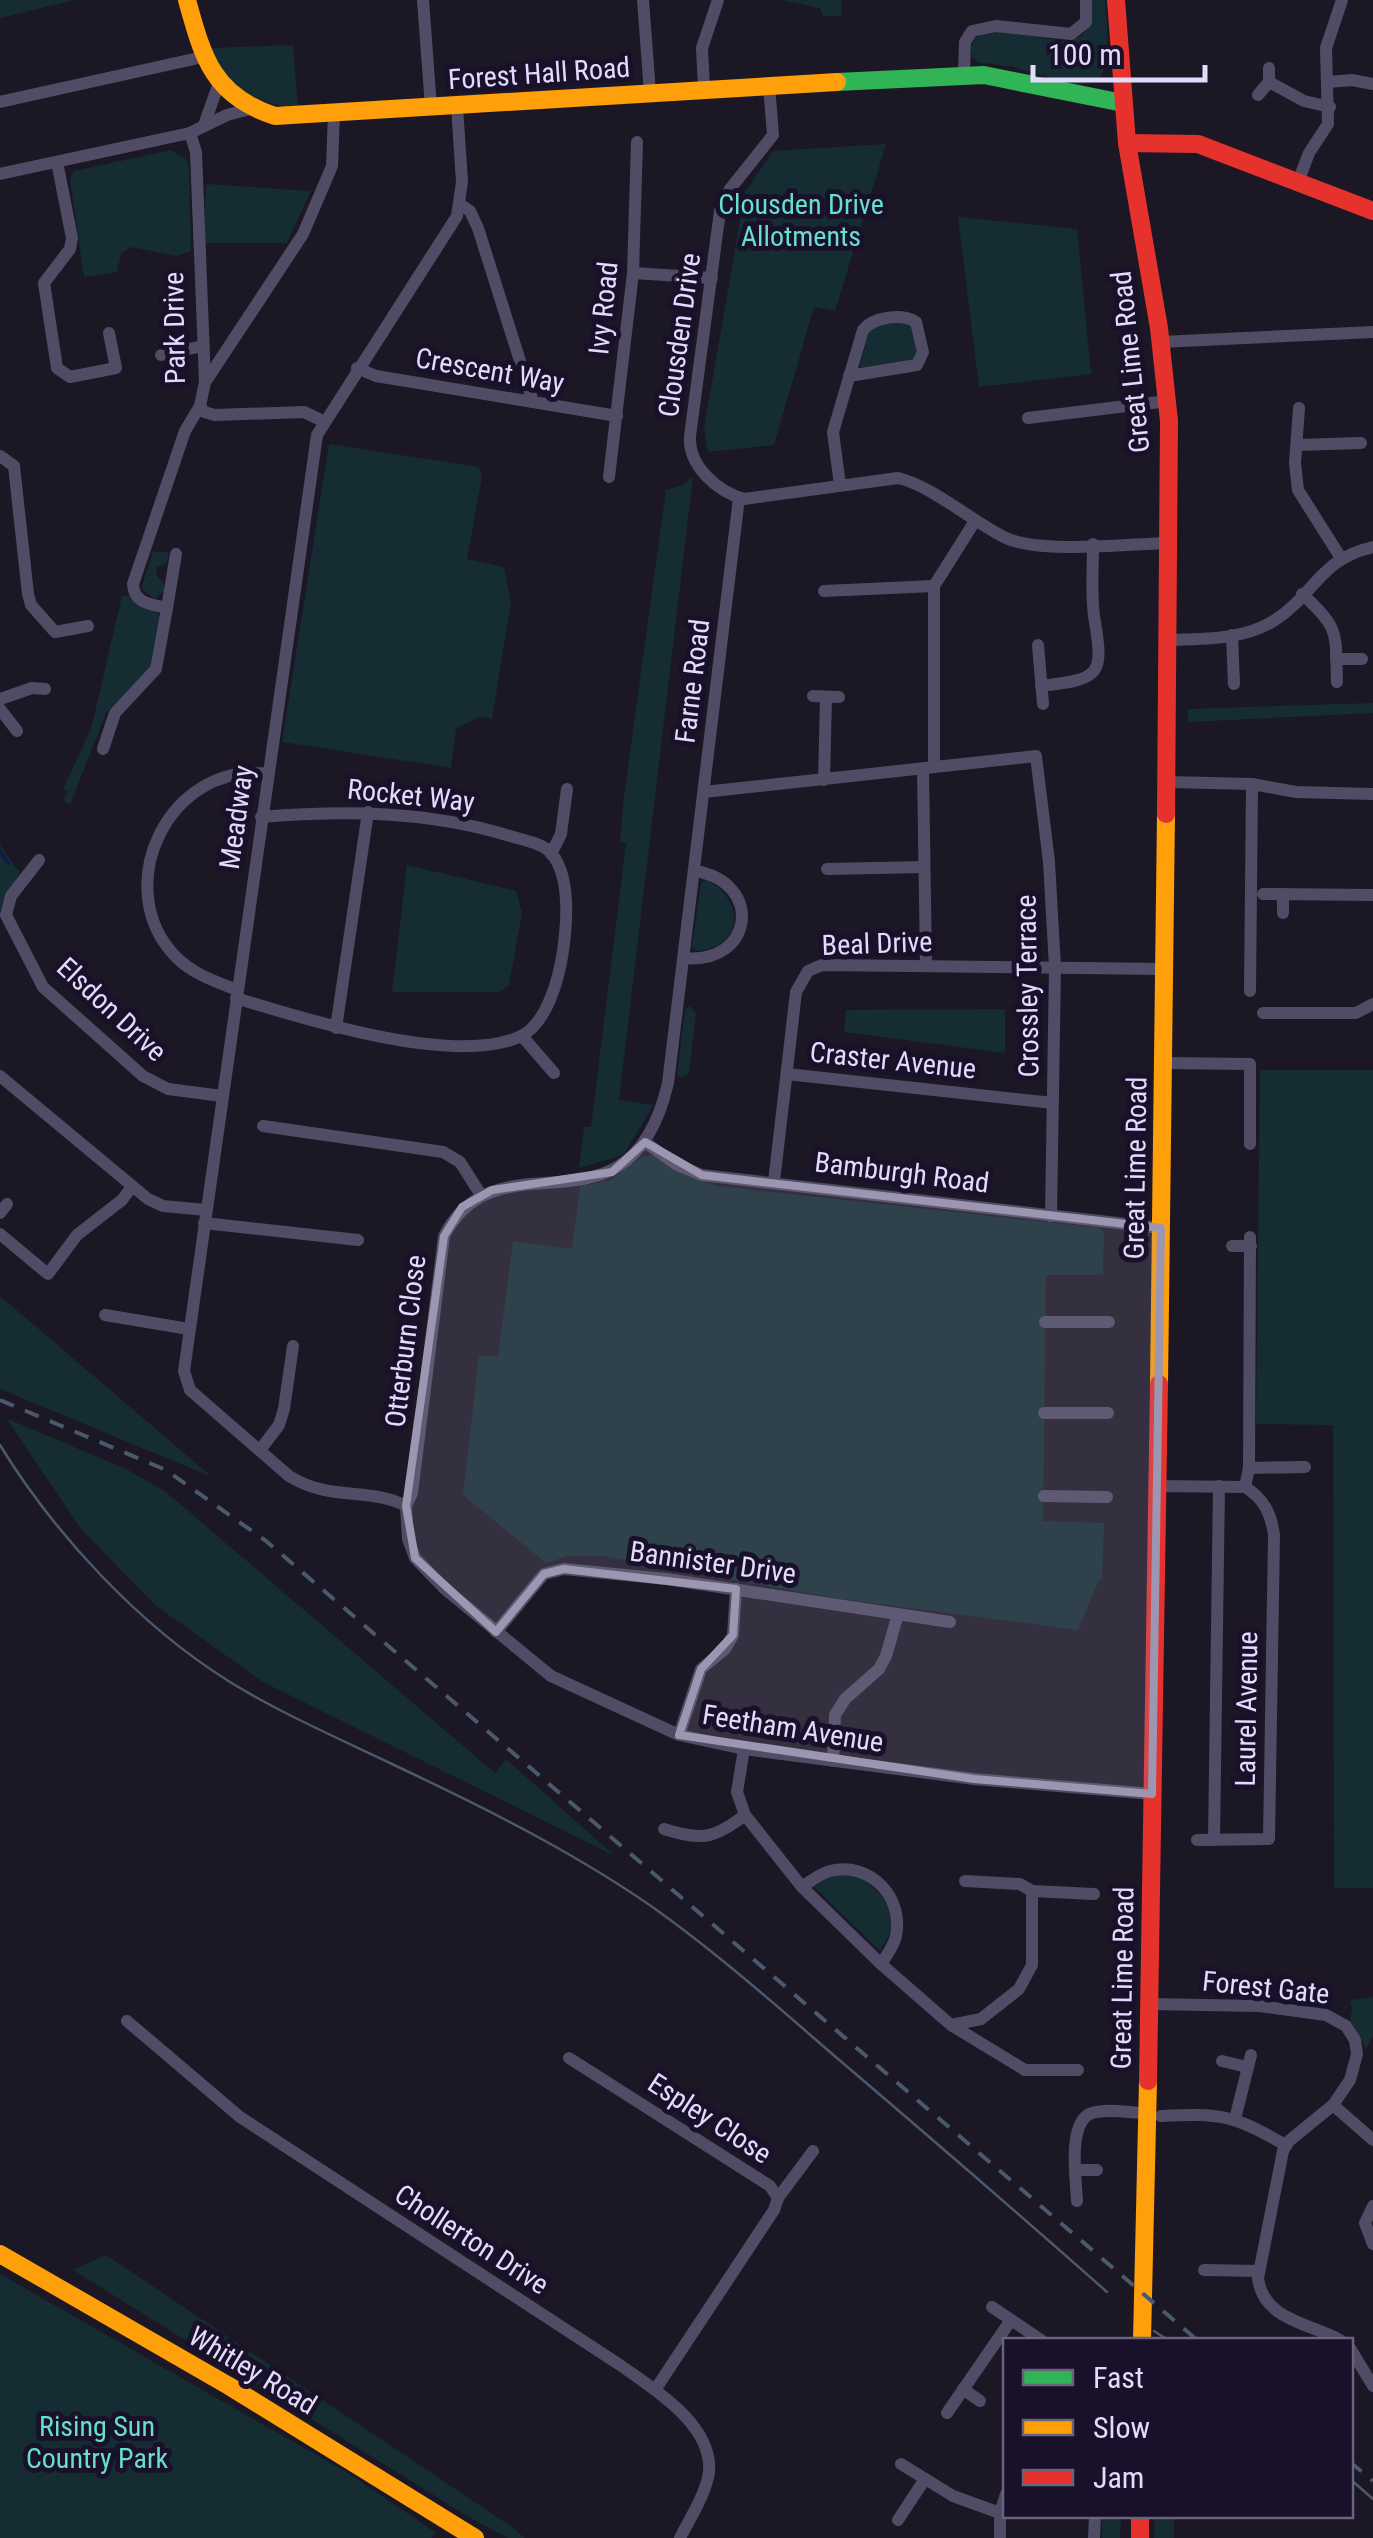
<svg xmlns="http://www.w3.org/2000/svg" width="1373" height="2538" font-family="'Roboto Condensed',sans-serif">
<rect width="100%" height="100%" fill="#1b1724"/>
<g fill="#152d32">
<path d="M0 0H75L0 18Z"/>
<path d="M781 0H842L841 16H823L820 8Z"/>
<path d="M1091 0H1105C1106 25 1114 63 1096 82L1078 85 1013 67 978 62 972 57 971 47 975 38 992 31 1066 41 1080 37 1091 24Z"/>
<path d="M293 45 298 109C263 103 215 92 212 48Z"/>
<path d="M886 144 835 311 814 307 774 445 708 452 704 428 745 192 773 151Z"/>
<path d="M171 150 186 159 189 167 191 251 177 256 132 247 121 253 117 272 84 277 70 179 74 171Z"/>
<path d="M206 184 311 191 287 243H204Z"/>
<path d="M958 217 1077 229 1091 374 979 387Z"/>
<path d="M904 322 912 325 918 353 916 360 863 368 860 366 869 330 873 326Z"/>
<path d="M329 444 479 467 482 477 467 559 504 567 511 602 492 719 478 717 456 729 451 768 282 742Z"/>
<path d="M693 477 619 1100 654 1105 623 1155 579 1168 584 1127H591L626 843 620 842 624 796 666 490 682 485Z"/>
<path d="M153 552H169L166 564 157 567 156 575 164 583V591L155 599 141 589Z"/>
<path d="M129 595 133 601 157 611 159 616 150 668 106 713 70 805 63 800 68 792 63 789 91 729 122 596Z"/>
<path d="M1373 703V713L1188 722V709Z"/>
<path d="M0 845 20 873 3 900 0 912Z"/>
<path d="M407 865 516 891 522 913 509 985 499 992H392Z"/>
<path d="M707 880C745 901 745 945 698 951L692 947 701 883Z"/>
<path d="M689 1006 696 1013 689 1073 681 1078 677 1074 685 1010Z"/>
<path d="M1005 1009V1053L844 1032 846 1010Z"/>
<path d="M1260 1070H1373V1888H1334L1333 1425 1256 1424Z"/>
<path d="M654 1155 679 1172 716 1186 1100 1228 1104 1234 1103 1275H1046L1043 1521 1104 1523 1102 1580 1098 1582 1078 1630 834 1598 601 1556H567L546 1563 463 1495 479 1355 498 1357 513 1241 572 1249 580 1186 608 1181 642 1157Z"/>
<path d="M0 1296 212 1477 0 1389Z"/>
<path d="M6 1418 128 1470 166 1492 495 1773 506 1759 615 1856 263 1682 155 1605 81 1529Z"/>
<path d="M855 1874C873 1885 895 1903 891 1928 891 1935 883 1945 880 1951L813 1886 832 1875Z"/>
<path d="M1373 1997V2036L1366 2049 1350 2020 1353 2006 1350 2005 1351 2000Z"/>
<path d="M106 2255 512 2527 525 2538H508L467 2516 73 2270Z"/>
<path d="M0 2274 348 2473 435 2532 432 2538H0Z"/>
<path d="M1102 2516H1121L1120 2538H1102Z"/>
<path d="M1155 2516H1174V2538H1154Z"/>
</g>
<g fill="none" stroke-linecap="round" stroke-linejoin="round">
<path stroke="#0d1b45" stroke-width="4" d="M0 851 8 863"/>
<g stroke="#514c65" stroke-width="12">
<path d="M423 0 431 107"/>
<path d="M643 0 650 93"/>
<path d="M964 74 965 42 972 31 996 26 1071 34 1086 22V0"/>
<path d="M1269 82 1304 101 1330 107"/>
<path d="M1328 82 1352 80 1373 84"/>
<path d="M769 85 773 135 730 189 720 211 690 436C688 465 716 491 744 499L898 478C931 485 974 523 1006 538 1040 554 1128 544 1168 543"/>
<path d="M704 89 702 48 718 0"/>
<path d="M1258 95 1269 82V68"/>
<path d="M0 102 203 57"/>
<path d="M204 125 219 83"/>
<path d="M57 162 72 238 70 249 44 283 57 368 70 377 116 368 109 333"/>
<path d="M0 174 190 133 227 115 250 109"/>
<path d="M1298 182 1309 153 1328 124 1326 48 1342 0"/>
<path d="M461 205 470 211 478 228 533 402"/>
<path d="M633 273 712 278"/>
<path d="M1161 342 1373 332"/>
<path d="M161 355 203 346"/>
<path d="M357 368 376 376 617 416"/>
<path d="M206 381 303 234 332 166 334 114"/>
<path d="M200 406 204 412 215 415 304 412 323 421"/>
<path d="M1299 408 1295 463 1298 490 1341 558"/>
<path d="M1028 418 1168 401"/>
<path d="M1298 445 1361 443"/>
<path d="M0 456 14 466 28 594 31 605 55 632 88 626"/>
<path d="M609 477 633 273 637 142"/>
<path d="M840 485 833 432 863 330C873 317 902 313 916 322L923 352 917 365 849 376"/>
<path d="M824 591 934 586"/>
<path d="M1302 594C1341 629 1335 633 1337 682"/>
<path d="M167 608 176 554"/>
<path d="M1232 635 1234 684"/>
<path d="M1168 640C1203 639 1245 640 1275 620 1314 595 1321 558 1373 547"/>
<path d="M1038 645 1043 704"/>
<path d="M1336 659H1362"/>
<path d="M1041 686C1102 679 1104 675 1094 616 1091 593 1093 568 1093 544"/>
<path d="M813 696 839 697"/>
<path d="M0 699 32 688 45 689"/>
<path d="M0 709 17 731"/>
<path d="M103 749 115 713 156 669 167 608C151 604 134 604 133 584L185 431 200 406 205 382 196 152 190 133"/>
<path d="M934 767V586L975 521"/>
<path d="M923 769 926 965"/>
<path d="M824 780 826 697"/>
<path d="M1167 782 1252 784 1296 792 1373 794"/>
<path d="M704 792 1036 756 1049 862 1055 967 1051 1216"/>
<path d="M551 854 561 834 567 789"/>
<path d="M39 860 11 896 6 915 43 987 143 1076 168 1089 222 1096"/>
<path d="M827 869 924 867"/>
<path d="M1263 894 1373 895"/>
<path d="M1283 894V913"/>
<path d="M684 958C754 965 764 882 695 871"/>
<path d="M237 990C214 981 193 974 176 957 108 887 170 761 267 774"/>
<path d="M1250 991 1252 784"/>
<path d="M236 998C304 1019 453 1066 519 1037 547 1025 559 978 563 951 567 923 571 878 552 854 543 843 523 840 510 836 428 811 346 810 261 817"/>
<path d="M1263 1013H1356L1373 1004"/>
<path d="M336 1028 368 812"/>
<path d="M522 1036 554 1073"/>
<path d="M1164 1063 1250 1064V1144"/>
<path d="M787 1074 1053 1103"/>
<path d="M0 1076 148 1199 163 1206 206 1210"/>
<path d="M263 1126 443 1152 460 1162 481 1195"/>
<path d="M645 1142 677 1165 702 1175 1161 1228"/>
<path d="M774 1182 796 992 808 971 822 965 1164 969"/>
<path d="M0 1213 7 1204"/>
<path d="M204 1223 358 1240"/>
<path d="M0 1234 48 1274 77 1235 122 1200 131 1188"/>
<path d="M1232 1246H1251"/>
<path d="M105 1315 189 1329"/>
<path d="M1045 1322H1109"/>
<path d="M1044 1413H1108"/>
<path d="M260 1450 279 1425 284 1409 293 1346"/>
<path d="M1249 1468 1305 1467"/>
<path d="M1156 1486 1245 1487C1264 1499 1271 1513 1274 1535L1269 1839 1197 1840"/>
<path d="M1245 1487 1249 1468 1250 1237"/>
<path d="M1044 1496 1107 1497"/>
<path d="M406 1506C370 1487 331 1502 289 1476L190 1390 184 1371 317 435 457 216 462 182 457 106"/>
<path d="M406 1506 412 1493 444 1236C500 1128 629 1250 668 1083L739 498"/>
<path d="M406 1506 408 1539 415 1558 445 1589 551 1676 679 1735 744 1749 974 1779 1152 1794"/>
<path d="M496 1632 544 1574 564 1569 666 1579 950 1622"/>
<path d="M679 1735 701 1669 725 1649 733 1635 736 1589"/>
<path d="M744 1749 737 1792 745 1815 802 1887 881 1964 951 2025 1025 2070H1078"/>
<path d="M833 1761 835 1715 845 1699 879 1669 886 1656 898 1614"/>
<path d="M664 1829C701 1841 714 1839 745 1815"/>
<path d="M1214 1840 1219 1486"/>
<path d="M802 1887C811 1881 819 1874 830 1871 870 1861 904 1897 896 1936 894 1946 886 1956 881 1964"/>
<path d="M1032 1891 1094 1894"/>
<path d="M1150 2004 1259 2006 1326 2015 1346 2026 1355 2040 1357 2054 1350 2080 1333 2105 1289 2141 1283 2151 1258 2278C1263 2320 1309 2323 1340 2340"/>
<path d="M127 2021 240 2117 620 2365C652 2388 713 2424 709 2472 706 2494 690 2518 680 2538"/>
<path d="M951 2025 981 2019 1019 1989 1032 1965V1891L1020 1884 965 1881"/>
<path d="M569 2058 770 2186 778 2198 774 2210 655 2390"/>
<path d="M1222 2061 1247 2067"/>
<path d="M1333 2105 1373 2140"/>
<path d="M1161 2116C1220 2113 1235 2115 1285 2145"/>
<path d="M1235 2119 1251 2055"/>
<path d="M1076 2170H1097"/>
<path d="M778 2198 813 2151"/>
<path d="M1077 2201C1076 2179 1067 2121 1092 2113 1108 2108 1130 2113 1147 2113"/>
<path d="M1373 2206 1365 2223 1373 2244"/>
<path d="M1204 2270 1259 2271"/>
<path d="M992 2307 1041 2340"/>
<path d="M1350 2348 1373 2386"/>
<path d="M963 2389 980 2401"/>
<path d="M947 2413 1011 2320"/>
<path d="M901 2464 953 2496 1000 2513"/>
<path d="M898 2520 925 2479"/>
<path d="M1000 2538V2513L1006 2494"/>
<path d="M1094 2538 1095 2516"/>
</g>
<path stroke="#30b455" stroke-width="18" d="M837 82 984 75 1123 103"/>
<g stroke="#ff9f0a" stroke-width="18">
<path d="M187 0C203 58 213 96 275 116L837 82"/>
<path d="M1159 1384 1166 814"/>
<path d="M0 2254 229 2386 475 2538"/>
<path d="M1142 2340 1148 2081"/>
</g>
<g stroke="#e5322d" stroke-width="18">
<path d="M1116 0 1127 143 1159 328 1169 421 1166 814"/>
<path d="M1127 143 1198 144 1373 211"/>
<path d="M1148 2081 1159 1384"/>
<path d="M1140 2516V2538"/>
</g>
<g stroke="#4a596e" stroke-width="2.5">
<path d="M0 1445C55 1535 140 1626 230 1682 282 1714 338 1738 392 1764 481 1806 570 1850 651 1906 719 1954 781 2010 844 2064 932 2139 1020 2215 1107 2292"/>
<path d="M1154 2331 1168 2340"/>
<path d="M1350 2479 1373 2499"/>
</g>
<g stroke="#4a596e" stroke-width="4" stroke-dasharray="15 12" stroke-linecap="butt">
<path d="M0 1400 166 1470 266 1541 1197 2340"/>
<path d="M1350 2462 1373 2481"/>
</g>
</g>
<path fill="#9d96b2" fill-opacity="0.2" stroke="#9d96b2" stroke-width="8" stroke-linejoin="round" d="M645 1142 702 1175 1161 1228 1152 1794 974 1779 679 1735 701 1669 733 1635 736 1589 564 1569 544 1574 496 1632 415 1558 406 1506 444 1236 462 1207 492 1190 612 1172Z"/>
<g text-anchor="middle" stroke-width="10" stroke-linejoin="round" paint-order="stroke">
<g font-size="28" fill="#e3dbfe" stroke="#19112a">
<text transform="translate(539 73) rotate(-4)" y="10">Forest Hall Road</text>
<text transform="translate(603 308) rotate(-84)" y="10">Ivy Road</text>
<text transform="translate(174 328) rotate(-91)" y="10">Park Drive</text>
<text transform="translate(679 335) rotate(-82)" y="10">Clousden Drive</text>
<text transform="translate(1130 362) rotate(-96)" y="10">Great Lime Road</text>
<text transform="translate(490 370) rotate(10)" y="10">Crescent Way</text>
<text transform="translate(692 681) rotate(-83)" y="10">Farne Road</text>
<text transform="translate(411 795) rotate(6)" y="10">Rocket Way</text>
<text transform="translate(236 817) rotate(-82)" y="10">Meadway</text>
<text transform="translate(877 943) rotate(-2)" y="10">Beal Drive</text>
<text transform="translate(1027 986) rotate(-91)" y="10">Crossley Terrace</text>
<text transform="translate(112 1009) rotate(43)" y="10">Elsdon Drive</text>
<text transform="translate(893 1060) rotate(6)" y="10">Craster Avenue</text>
<text transform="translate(1135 1168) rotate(-89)" y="10">Great Lime Road</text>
<text transform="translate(902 1172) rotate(7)" y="10">Bamburgh Road</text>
<text transform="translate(405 1341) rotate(-83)" y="10">Otterburn Close</text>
<text transform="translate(713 1562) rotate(8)" y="10">Bannister Drive</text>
<text transform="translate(1246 1709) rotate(-89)" y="10">Laurel Avenue</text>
<text transform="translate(793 1728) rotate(9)" y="10">Feetham Avenue</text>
<text transform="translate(1122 1978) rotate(-89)" y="10">Great Lime Road</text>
<text transform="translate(1266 1987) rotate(6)" y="10">Forest Gate</text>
<text transform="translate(710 2118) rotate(33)" y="10">Espley Close</text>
<text transform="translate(472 2239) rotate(33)" y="10">Chollerton Drive</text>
<text transform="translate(253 2370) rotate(31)" y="10">Whitley Road</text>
</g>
<g font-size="28" fill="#67dfcf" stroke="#19112a">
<text x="801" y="214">Clousden Drive<tspan x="801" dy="32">Allotments</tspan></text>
<text x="97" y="2436">Rising Sun<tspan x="97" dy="32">Country Park</tspan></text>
</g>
</g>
<rect x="1003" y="2338" width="350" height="180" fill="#19112a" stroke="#6a627f" stroke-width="2.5"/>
<rect x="1023" y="2370" width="50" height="15" fill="#30b455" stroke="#6a627f" stroke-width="2.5"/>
<text x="1093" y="2388" font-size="30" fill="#e3dbfe">Fast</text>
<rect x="1023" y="2420" width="50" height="15" fill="#ff9f0a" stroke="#6a627f" stroke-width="2.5"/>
<text x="1093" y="2438" font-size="30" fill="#e3dbfe">Slow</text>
<rect x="1023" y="2470" width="50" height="15" fill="#e5322d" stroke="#6a627f" stroke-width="2.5"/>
<text x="1093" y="2488" font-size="30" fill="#e3dbfe">Jam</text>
<path d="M1033 65v15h172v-15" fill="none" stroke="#e3dbfe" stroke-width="5"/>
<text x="1048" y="65" font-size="30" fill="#e3dbfe" stroke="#19112a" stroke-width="8" paint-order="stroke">100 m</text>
</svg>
